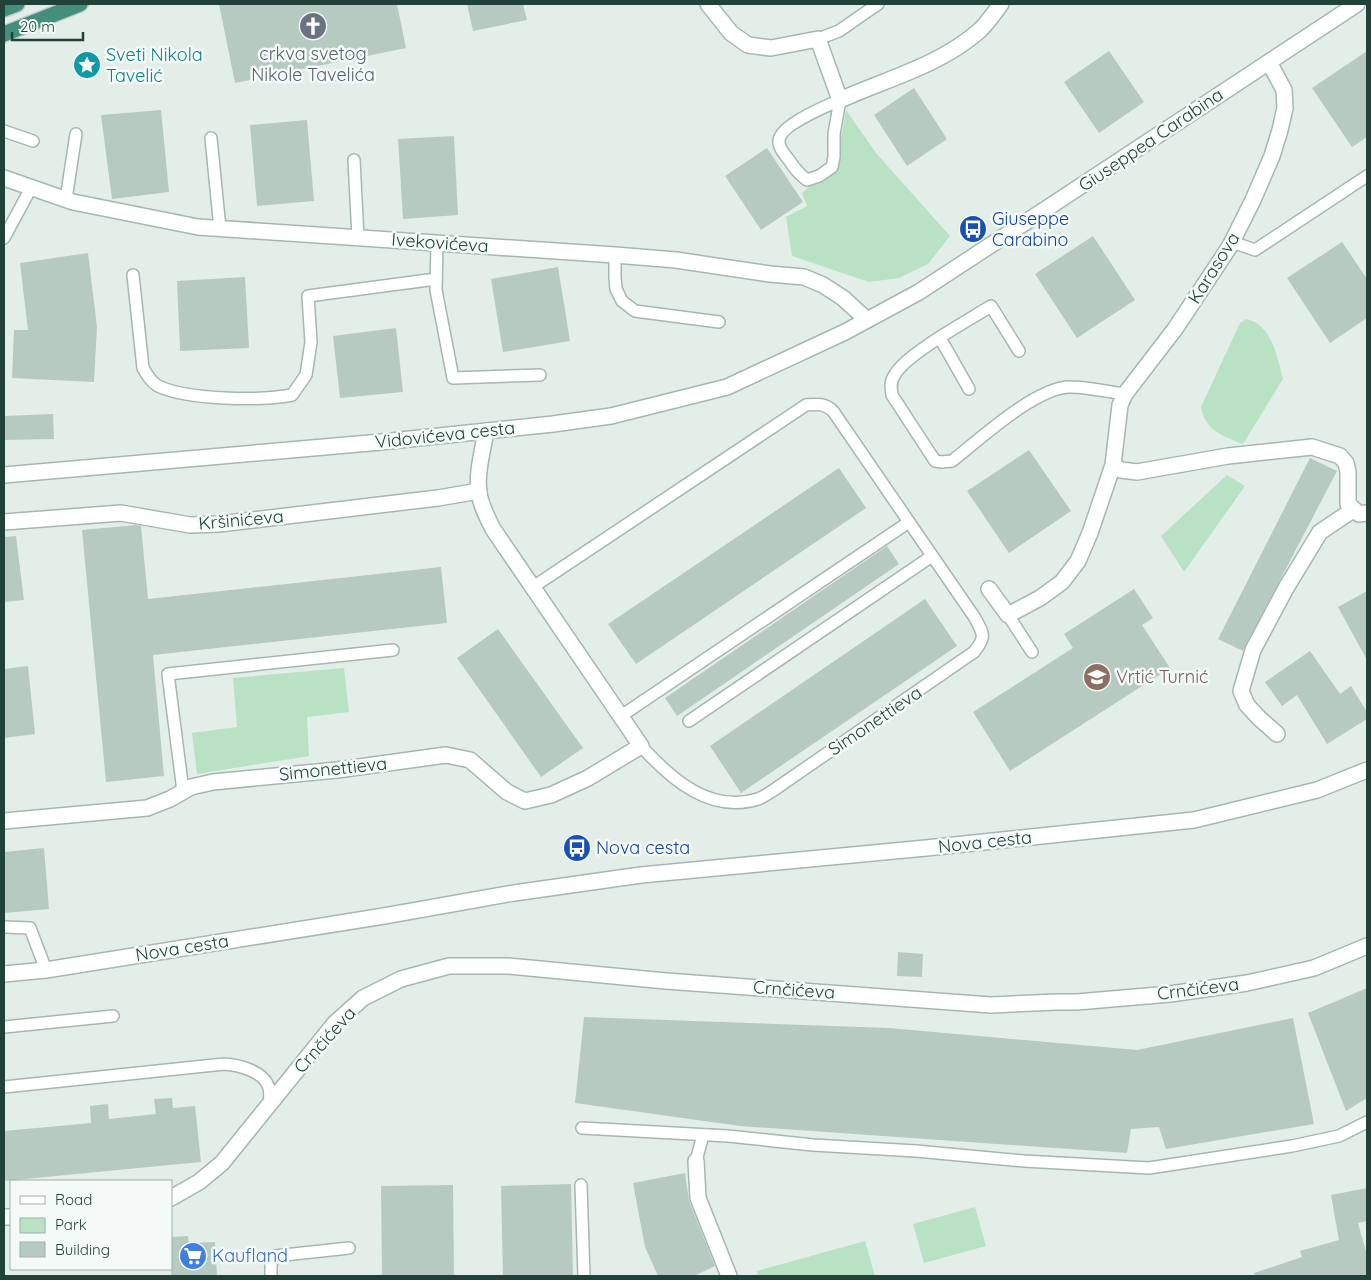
<svg xmlns="http://www.w3.org/2000/svg" width="1371" height="1280" font-family="Quicksand,sans-serif">
<rect width="100%" height="100%" fill="#e3eee9"/>
<g fill="#b9e2c4">
<path d="M846 110 876 153 950 236 928 264 899 278 869 282 792 256 786 217 807 206 802 193 828 171 842 133Z"/>
<path d="M1246 319C1272 324 1277 357 1283 379L1243 444C1222 435 1206 432 1201 407L1240 323Z"/>
<path d="M1227 475 1245 486 1184 572 1161 536Z"/>
<path d="M344 668 349 712 307 717 309 756 197 774 192 733 237 727 233 678Z"/>
<path d="M975 1207 986 1246 924 1263 913 1224Z"/>
<path d="M865 1241 875 1276H758L757 1271Z"/>
</g>
<g fill="#b7cac2">
<path d="M219 4H397L406 48 235 83Z"/>
<path d="M467 4H523L527 20 473 31Z"/>
<path d="M1109 51 1144 102 1099 133 1064 82Z"/>
<path d="M1367 51V137L1352 147 1312 88Z"/>
<path d="M914 88 947 139 907 166 874 115Z"/>
<path d="M161 110 169 192 112 199 101 115Z"/>
<path d="M307 120 314 201 257 206 250 125Z"/>
<path d="M454 136 458 215 403 219 398 139Z"/>
<path d="M767 148 803 202 761 230 725 176Z"/>
<path d="M1093 236 1135 300 1077 338 1035 274Z"/>
<path d="M1342 242 1367 279V318L1330 343 1287 278Z"/>
<path d="M88 253 97 327 94 382 12 378 14 330H28L20 263Z"/>
<path d="M558 267 570 341 503 352 491 279Z"/>
<path d="M245 277 249 348 180 351 177 281Z"/>
<path d="M396 328 403 392 340 398 333 336Z"/>
<path d="M53 414 54 439 4 440V416Z"/>
<path d="M1029 450 1071 511 1009 553 967 491Z"/>
<path d="M1310 458 1337 471 1243 651 1218 639Z"/>
<path d="M839 468 866 508 636 664 608 624Z"/>
<path d="M137 525 141 526 148 599 441 567 447 623 153 655 164 776 106 782 82 530Z"/>
<path d="M16 536 24 600 4 602V537Z"/>
<path d="M887 546 899 564 677 716 665 698Z"/>
<path d="M1134 589 1153 618 1142 625 1170 668 1010 771 973 712 1073 648 1064 634Z"/>
<path d="M1367 591V660L1338 607Z"/>
<path d="M925 599 957 646 741 793 710 746Z"/>
<path d="M498 629 583 748 541 777 457 658Z"/>
<path d="M1310 651 1340 694 1351 686 1367 712V719L1327 744 1297 695 1282 706 1265 682Z"/>
<path d="M28 666 35 734 4 738V669Z"/>
<path d="M44 848 49 909 4 913V852Z"/>
<path d="M898 952 923 954 922 977 897 976Z"/>
<path d="M1367 988V1098L1346 1111 1308 1013Z"/>
<path d="M584 1017 889 1028 1137 1050 1293 1018 1314 1124 1166 1149 1159 1127 1131 1129 1127 1153 740 1126 575 1103Z"/>
<path d="M172 1098 173 1108 195 1106 201 1162 4 1181V1131L91 1123 90 1106 108 1104 109 1119 156 1114 154 1099Z"/>
<path d="M685 1173 689 1201 715 1266 694 1276H658L645 1247 633 1183Z"/>
<path d="M571 1184 573 1276H503L501 1186Z"/>
<path d="M453 1185 454 1276H382L381 1186Z"/>
<path d="M1367 1188V1221L1358 1223 1367 1255V1276H1255L1254 1273 1302 1257 1300 1251 1339 1240 1331 1195Z"/>
<path d="M188 1236 189 1243 215 1242 217 1276H171V1237Z"/>
</g>
<g fill="none" stroke-linecap="round" stroke-linejoin="round">
<g stroke="#a5b7b1" stroke-width="14">
<g id="service">
<path d="M818 39 839 31 878 4"/>
<path d="M840 100 834 134V157L832 167 819 176 807 180C799 174 794 168 789 160 785 155 780 150 779 143 776 126 827 106 840 100Z"/>
<path d="M4 131 33 141"/>
<path d="M211 138 220 229"/>
<path d="M354 160 358 238"/>
<path d="M66 199 76 134"/>
<path d="M4 238 31 188"/>
<path d="M1232 242 1255 250 1367 176"/>
<path d="M437 243 436 290 453 378 540 375"/>
<path d="M615 255V277L616 289 622 301 635 311 719 322"/>
<path d="M133 275 143 368C147 375 151 382 158 386 188 400 260 401 292 395L306 375 311 342 308 296 436 279"/>
<path d="M940 338 969 389"/>
<path d="M1019 351 991 306C969 320 904 355 894 376 890 382 891 388 892 395L935 461 942 462 952 461C980 439 1037 386 1071 387 1089 387 1107 392 1125 394"/>
<path d="M533 587 806 405C818 404 824 403 833 411L909 522 621 716"/>
<path d="M1008 615 1032 652"/>
<path d="M689 721 932 556"/>
<path d="M641 746C671 779 710 814 758 799 766 796 774 790 781 785L974 652C986 637 984 635 975 618L909 522"/>
<path d="M183 791 168 674 393 650"/>
<path d="M4 927 30 928 46 970"/>
<path d="M4 1027 113 1016"/>
<path d="M4 1087 224 1064C239 1065 264 1071 269 1088 270 1093 270 1099 269 1105"/>
<path d="M582 1128 728 1136 813 1145 916 1151 1024 1161 1149 1168 1292 1146 1339 1136 1367 1122"/>
<path d="M696 1161 703 1135"/>
<path d="M581 1185 584 1276"/>
<path d="M271 1276V1264L275 1256 349 1248"/>
</g>
</g>
<g stroke="#a5b7b1" stroke-width="18">
<g id="minor">
<path d="M708 4 731 33 748 45 771 48 818 39 840 100C886 79 939 66 979 31 987 24 994 13 1001 4"/>
<path d="M4 178 73 202 198 227 615 255 676 260 770 274 804 277 823 285 843 298 867 320"/>
<path d="M1113 465 1121 470 1137 472 1228 456 1312 447 1340 456 1346 463 1348 472V504L1359 514 1367 513"/>
<path d="M4 475 381 442 553 424 611 416 727 387 845 332 919 292 1055 203 1357 4"/>
<path d="M4 522 121 513 190 525 219 524 438 498 479 491"/>
<path d="M989 589 1008 615 1040 598 1062 582 1078 561 1090 533 1113 465 1120 405 1125 394 1175 329 1230 246 1253 200 1272 156 1280 130 1285 108 1284 90 1269 62"/>
<path d="M1277 734 1259 718 1247 705 1241 691 1253 650 1286 588 1320 532 1353 510"/>
<path d="M4 821 147 808 170 799 191 787 213 782 337 770 446 755 470 760 507 792 525 801 551 795 588 778 641 746 493 529C487 517 481 506 479 493 476 473 483 450 486 431"/>
<path d="M696 1161 698 1198 729 1276"/>
<path d="M171 1198 199 1182 222 1163 335 1023 363 998 401 979 449 966H508L666 981 991 1005 1057 1002H1077L1170 994 1247 983 1314 968 1367 946"/>
<path d="M4 1217H11"/>
</g>
</g>
<g stroke="#a5b7b1" stroke-width="18">
<path id="tertiary" d="M4 974 46 970 384 916 514 893 641 875 926 848 1194 820 1317 790 1367 770"/>
</g>
<g stroke="#c1cac8" stroke-width="18">
<g id="trunk">
<path d="M4 9 17 4"/>
<path d="M4 34 80 4"/>
</g>
</g>
<use href="#service" stroke="#fff" stroke-width="11"/>
<use href="#minor" stroke="#fff" stroke-width="15"/>
<use href="#tertiary" stroke="#fff" stroke-width="15"/>
<use href="#trunk" stroke="#458e7d" stroke-width="15"/>
</g>
<defs>
<g id="church-disc" transform="scale(1.4375)"><circle r="9.5" fill="#6b7280" stroke="#f4faf7"/><path d="M-1.2-6h2.4v3.5h3.3v2.4h-3.3V6h-2.4V-.1h-3.3v-2.4h3.3Z" fill="#fff"/></g>
<g id="sight-disc" transform="scale(1.4375)"><circle r="9.5" fill="#0f9aa8" stroke="#f4faf7"/><path d="M0-6L1.8-2.2L6-1.7L2.9 1.2L3.7 5.4L0 3.3L-3.7 5.4L-2.9 1.2L-6-1.7L-1.8-2.2Z" fill="#fff"/></g>
<g id="bus-disc" transform="scale(1.4375)"><circle r="9.5" fill="#1a4fb4" stroke="#f4faf7"/><path d="M-5-6H5V4H4V6H2V4H-2V6H-4V4H-5ZM-3.5-4V0h7V-4ZM-3.5 1.2v1.5H-2V1.2ZM2 1.2v1.5H3.5V1.2Z" fill="#fff"/></g>
<g id="school-disc" transform="scale(1.4375)"><circle r="9.5" fill="#8d6e63" stroke="#f4faf7"/><path d="M0-5L7-2L0 1L-7-2ZM-4 1L0 2.5L4 1V4Q0 6-4 4Z" fill="#fff"/></g>
<g id="supermarket-disc" transform="scale(1.4375)"><circle r="9.5" fill="#3f7fe0" stroke="#f4faf7"/><path d="M-6-5.5h2.5l.6 2H6L4.5 2H-2.5L-4.4-4H-6ZM-1.5 3.2a1.3 1.3 0 1 0 .1 0ZM3 3.2a1.3 1.3 0 1 0 .1 0Z" fill="#fff"/></g>
</defs>
<g fill-rule="evenodd">
<use href="#church-disc" x="313" y="26"/>
<use href="#sight-disc" x="87" y="65"/>
<use href="#bus-disc" x="973" y="229"/>
<use href="#school-disc" x="1097" y="677"/>
<use href="#bus-disc" x="577" y="848"/>
<use href="#supermarket-disc" x="193" y="1256"/>
</g>
<g text-anchor="middle" stroke-width="5" stroke-linejoin="round" paint-order="stroke">
<g font-size="18" fill="#5b616d" stroke="#f4faf7">
<text x="313" y="60">crkva svetog<tspan x="313" dy="21">Nikole Tavelića</tspan></text>
</g>
<g font-size="18" fill="#0d838f" stroke="#f4faf7" text-anchor="start">
<text x="106" y="61">Sveti Nikola<tspan x="106" dy="21">Tavelić</tspan></text>
</g>
<g font-size="18" fill="#204239" stroke="#f4faf7">
<text transform="translate(1151 140) rotate(-34)" y="6">Giuseppea Carabina</text>
<text transform="translate(440 243) rotate(4)" y="6">Ivekovićeva</text>
<text transform="translate(1214 268) rotate(-58)" y="6">Karasova</text>
<text transform="translate(445 435) rotate(-6)" y="6">Vidovićeva cesta</text>
<text transform="translate(241 520) rotate(-5)" y="6">Kršinićeva</text>
<text transform="translate(875 721) rotate(-34)" y="6">Simonettieva</text>
<text transform="translate(333 769) rotate(-6)" y="6">Simonettieva</text>
<text transform="translate(985 842) rotate(-6)" y="6">Nova cesta</text>
<text transform="translate(182 948) rotate(-9)" y="6">Nova cesta</text>
<text transform="translate(1198 989) rotate(-7)" y="6">Crnčićeva</text>
<text transform="translate(794 990) rotate(4)" y="6">Crnčićeva</text>
<text transform="translate(325 1040) rotate(-48)" y="6">Crnčićeva</text>
</g>
<g font-size="18" fill="#164399" stroke="#f4faf7" text-anchor="start">
<text x="992" y="225">Giuseppe<tspan x="992" dy="21">Carabino</tspan></text>
<text x="596" y="854">Nova cesta</text>
</g>
<g font-size="18" fill="#785e54" stroke="#f4faf7" text-anchor="start">
<text x="1116" y="683">Vrtić Turnić</text>
</g>
<g font-size="18" fill="#366cbe" stroke="#f4faf7" text-anchor="start">
<text x="212" y="1262">Kaufland</text>
</g>
</g>
<rect width="1371" height="1280" fill="none" stroke="#204239" stroke-width="10"/>
<rect x="10" y="1180" width="162" height="90" fill="#f4faf7" stroke="#9fb0ab"/>
<rect x="20" y="1196" width="25" height="8" fill="#ffffff" stroke="#9fb0ab"/>
<text x="55" y="1205" font-size="15" fill="#204239">Road</text>
<rect x="20" y="1218" width="25" height="15" fill="#b9e2c4" stroke="#9fb0ab"/>
<text x="55" y="1230" font-size="15" fill="#204239">Park</text>
<rect x="20" y="1242" width="25" height="15" fill="#b7cac2" stroke="#9fb0ab"/>
<text x="55" y="1255" font-size="15" fill="#204239">Building</text>
<path d="M12 32v8h71v-8" fill="none" stroke="#204239" stroke-width="2.5"/>
<text x="20" y="32" font-size="15" fill="#204239" stroke="#f4faf7" stroke-width="4" paint-order="stroke">20 m</text>
</svg>
